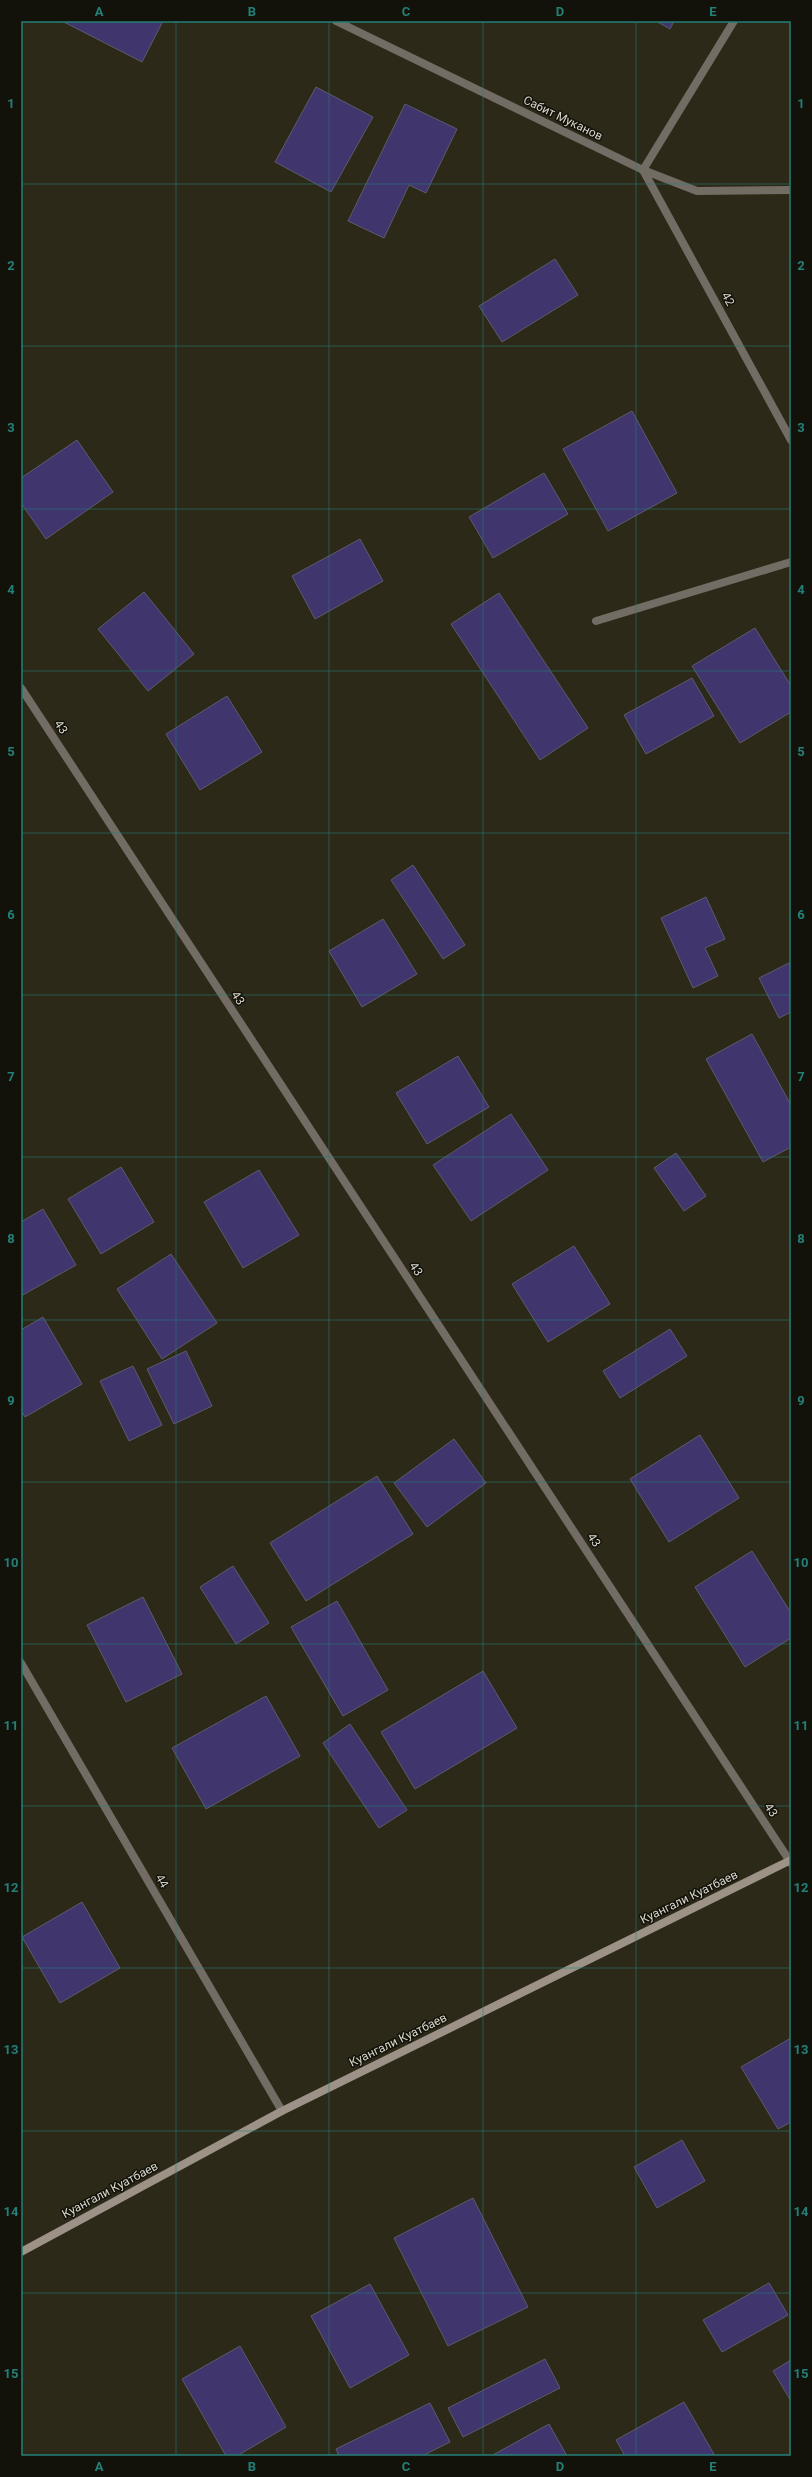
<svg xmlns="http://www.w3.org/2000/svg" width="812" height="2477" font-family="Roboto,sans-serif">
<rect width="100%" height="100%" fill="#2d2918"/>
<g fill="#40356d" stroke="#5c5b6d">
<path d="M62 21H163L142 62Z"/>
<path d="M656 21H674L670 29Z"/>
<path d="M316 87 373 117 331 192 275 162Z"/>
<path d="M405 104 457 129 426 193 409 185 384 238 348 221Z"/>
<path d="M555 259 578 295 502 342 479 306Z"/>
<path d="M632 411 677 493 608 531 563 449Z"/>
<path d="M77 440 113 492 46 539 21 503V478Z"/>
<path d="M544 473 568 514 493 558 469 517Z"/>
<path d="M360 539 383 581 315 619 292 576Z"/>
<path d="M144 592 194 654 148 691 98 629Z"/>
<path d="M499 593 588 728 540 760 451 624Z"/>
<path d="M755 628 791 686V712L740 743 692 666Z"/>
<path d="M692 678 714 716 646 754 624 715Z"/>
<path d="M227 696 262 752 200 790 166 734Z"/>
<path d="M413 865 465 945 443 959 391 880Z"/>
<path d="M706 897 725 939 705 948 718 976 693 988 661 918Z"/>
<path d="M383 919 417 974 362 1007 329 951Z"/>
<path d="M791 962V1012L779 1018 759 978Z"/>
<path d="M752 1034 791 1105V1147L763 1162 706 1059Z"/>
<path d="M458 1056 489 1107 427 1144 396 1093Z"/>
<path d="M511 1114 548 1170 471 1221 433 1165Z"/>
<path d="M676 1153 706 1196 684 1211 654 1168Z"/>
<path d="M121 1167 154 1222 101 1254 68 1199Z"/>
<path d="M259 1170 299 1235 243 1268 204 1202Z"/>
<path d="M43 1209 76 1265 21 1296V1222Z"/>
<path d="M574 1246 610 1304 548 1342 512 1284Z"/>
<path d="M171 1254 217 1323 162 1359 117 1289Z"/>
<path d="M43 1317 82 1384 25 1417 21 1410V1330Z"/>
<path d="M670 1329 687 1356 620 1398 603 1371Z"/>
<path d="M186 1351 212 1406 174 1424 147 1369Z"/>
<path d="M133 1366 162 1425 129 1441 100 1381Z"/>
<path d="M700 1435 739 1498 669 1542 630 1479Z"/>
<path d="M454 1439 486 1483 427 1527 394 1483Z"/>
<path d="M377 1476 413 1534 306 1601 270 1543Z"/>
<path d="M752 1551 791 1613V1638L745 1667 695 1587Z"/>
<path d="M233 1566 269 1623 236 1644 200 1587Z"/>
<path d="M143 1597 182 1674 126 1702 87 1625Z"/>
<path d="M337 1601 388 1690 343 1716 291 1627Z"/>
<path d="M483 1671 517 1728 415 1789 381 1732Z"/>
<path d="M266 1696 300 1756 206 1809 172 1748Z"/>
<path d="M350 1724 407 1810 379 1828 323 1743Z"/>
<path d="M82 1902 120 1968 60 2003 22 1937Z"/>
<path d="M791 2038V2122L778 2129 741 2067Z"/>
<path d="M682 2140 705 2181 657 2208 634 2167Z"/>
<path d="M473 2198 528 2307 448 2346 394 2238Z"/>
<path d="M769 2283 788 2315 722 2352 703 2320Z"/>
<path d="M370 2284 409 2355 350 2388 311 2316Z"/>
<path d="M240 2346 286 2427 237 2456H226L182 2379Z"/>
<path d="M545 2359 560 2388 463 2437 448 2408Z"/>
<path d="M791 2360V2401L773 2371Z"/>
<path d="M684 2402 715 2456H625L616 2440Z"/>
<path d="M430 2403 450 2442 422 2456H339L336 2449Z"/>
<path d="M549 2424 567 2456H491Z"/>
</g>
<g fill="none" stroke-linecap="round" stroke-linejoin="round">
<g stroke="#726c65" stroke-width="8">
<path d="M643 170 734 21"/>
<path d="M596 621 791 562"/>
</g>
<g stroke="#726c65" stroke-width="8">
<path d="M336 21 643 170 697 191 791 190"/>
<path d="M643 170 791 440"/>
<path d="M21 688 791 1863"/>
<path d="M21 1663 282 2111"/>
</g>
<path stroke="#9c9287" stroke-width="8" d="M21 2252 282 2111 791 1860"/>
</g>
<path fill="none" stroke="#238078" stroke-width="1" stroke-opacity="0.55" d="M176 21V2456M329 21V2456M483 21V2456M636 21V2456M21 184H791M21 346H791M21 509H791M21 671H791M21 833H791M21 995H791M21 1157H791M21 1320H791M21 1482H791M21 1644H791M21 1806H791M21 1968H791M21 2131H791M21 2293H791"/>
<g text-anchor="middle" stroke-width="3" stroke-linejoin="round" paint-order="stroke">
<g font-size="12" fill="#dad8cd" stroke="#13120a">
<text transform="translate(563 118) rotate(26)" y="4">Сабит Муканов</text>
<text transform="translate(728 299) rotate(61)" y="4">42</text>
<text transform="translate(61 727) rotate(57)" y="4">43</text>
<text transform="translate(238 998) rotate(57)" y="4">43</text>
<text transform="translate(416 1269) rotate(57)" y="4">43</text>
<text transform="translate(594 1540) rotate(57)" y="4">43</text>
<text transform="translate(771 1810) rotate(57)" y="4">43</text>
<text transform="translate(162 1881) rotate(60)" y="4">44</text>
<text transform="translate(689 1897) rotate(-26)" y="4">Куангали Куатбаев</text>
<text transform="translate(398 2040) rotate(-26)" y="4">Куангали Куатбаев</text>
<text transform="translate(110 2190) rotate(-28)" y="4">Куангали Куатбаев</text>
</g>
</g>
<rect width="812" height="2477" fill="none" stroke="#13120a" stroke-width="44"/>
<rect x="22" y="22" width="768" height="2433" fill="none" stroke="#238078" stroke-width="1.5"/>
<g font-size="13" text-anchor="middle" font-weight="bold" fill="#238078">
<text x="99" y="16">A</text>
<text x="252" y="16">B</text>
<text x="406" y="16">C</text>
<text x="560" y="16">D</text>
<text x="713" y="16">E</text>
<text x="11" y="108">1</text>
<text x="801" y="108">1</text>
<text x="11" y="270">2</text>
<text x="801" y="270">2</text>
<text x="11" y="432">3</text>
<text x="801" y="432">3</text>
<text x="11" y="594">4</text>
<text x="801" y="594">4</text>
<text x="11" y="756">5</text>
<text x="801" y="756">5</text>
<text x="11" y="919">6</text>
<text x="801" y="919">6</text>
<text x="11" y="1081">7</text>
<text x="801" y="1081">7</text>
<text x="11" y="1243">8</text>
<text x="801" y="1243">8</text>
<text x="11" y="1405">9</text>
<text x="801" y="1405">9</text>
<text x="11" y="1567">10</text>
<text x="801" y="1567">10</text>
<text x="11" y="1730">11</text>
<text x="801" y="1730">11</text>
<text x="11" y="1892">12</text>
<text x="801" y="1892">12</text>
<text x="11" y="2054">13</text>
<text x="801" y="2054">13</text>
<text x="11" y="2216">14</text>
<text x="801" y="2216">14</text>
<text x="11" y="2378">15</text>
<text x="801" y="2378">15</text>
<text x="99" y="2471">A</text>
<text x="252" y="2471">B</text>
<text x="406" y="2471">C</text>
<text x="560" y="2471">D</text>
<text x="713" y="2471">E</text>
</g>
</svg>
